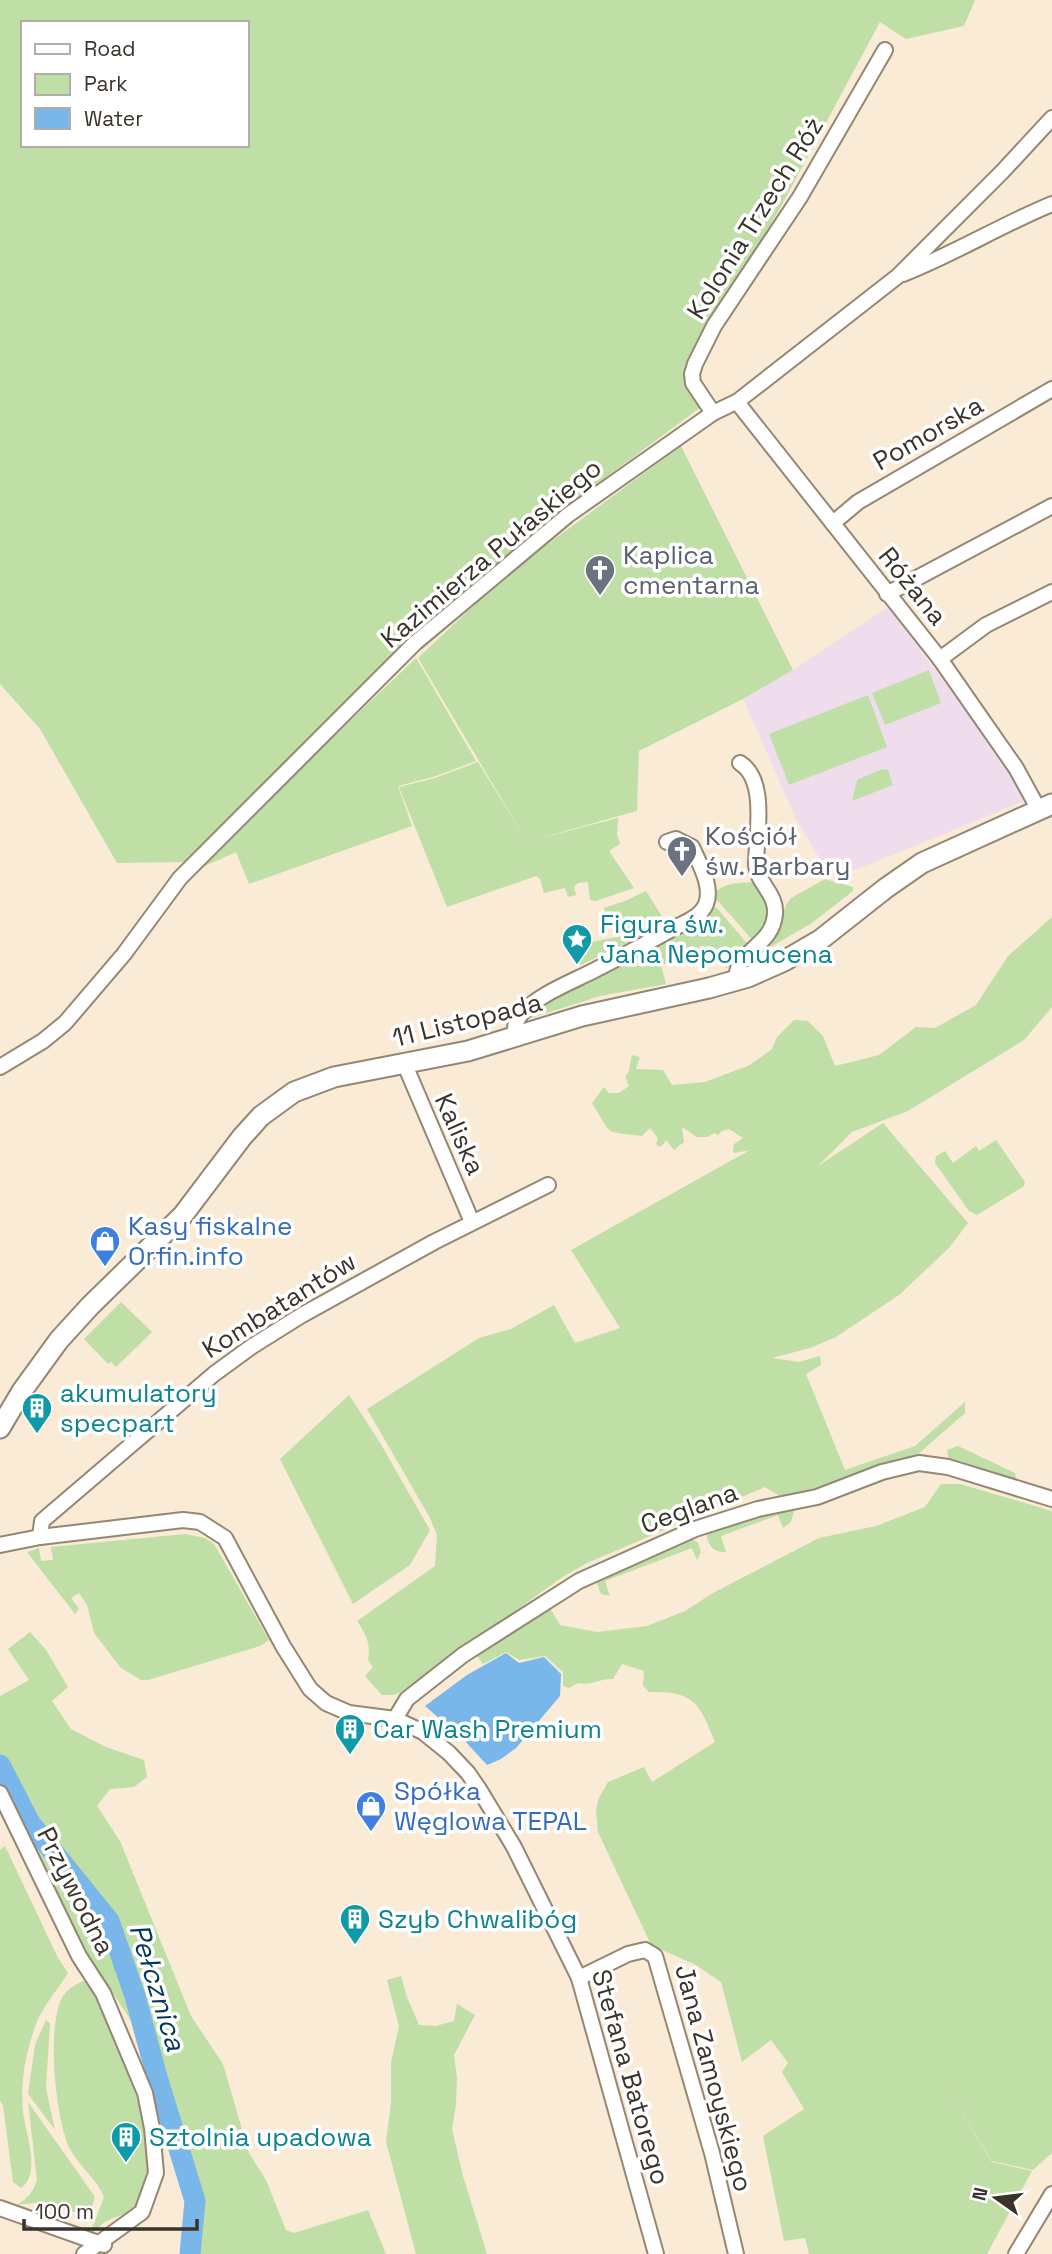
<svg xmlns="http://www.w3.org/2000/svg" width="1052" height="2254" font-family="'Space Grotesk',sans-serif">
<rect width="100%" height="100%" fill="#f9ebd6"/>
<path fill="#efddee" d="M888 607 1009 769 1024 801 856 870 830 876 796 819 743 699 793 670Z"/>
<g fill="#bfdfa6" fill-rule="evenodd">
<path d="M0 0H975L964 26 906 39 880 22 778 212 688 362 685 380 701 407 563 509 189 862 117 863 40 729 0 684ZM23 23H247V145H23Z"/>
<path d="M681 446 793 670 743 699 639 751 637 811 533 840 618 818 617 834 620 844 609 851 634 888 596 901 590 900 588 882 578 883 574 887 576 895 568 897 565 888 544 893 540 879 536 876 447 907 399 787 435 778 478 762 527 842 418 658 507 574Z"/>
<path d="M416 658 476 761 436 776 398 786 412 826 249 884 236 852 192 872Z"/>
<path d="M929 670 941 703 885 725 872 693Z"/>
<path d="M868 695 887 747 789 785 769 734Z"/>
<path d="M882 769 888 770 893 785 852 801 857 780Z"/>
<path d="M825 879 853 887V891L812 923 750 959 780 922 786 905 791 898Z"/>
<path d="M759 882 772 916 755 943 718 901 709 900C721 881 739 883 759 882Z"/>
<path d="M646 891 663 918 661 923 649 932 581 965 577 963 575 941 577 939 578 945 621 936 617 915 606 917 604 908 625 901Z"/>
<path d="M706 906 717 908 751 948 732 966 725 968 727 961 734 958 732 951 721 952 713 947 701 955 661 965 666 984 600 996 522 1021 539 1005 675 934 711 918Z"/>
<path d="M1052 917V1007L1024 1040 908 1111 852 1132 818 1166 883 1123 968 1223 949 1248 899 1295 836 1337 810 1348 772 1358 799 1362 820 1356 821 1365 806 1374 845 1470 915 1446 965 1402V1413L917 1455 809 1493 784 1499 765 1487 587 1563 561 1578 403 1691 394 1695H382L365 1676 373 1667 368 1660C371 1644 366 1634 357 1621L435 1566 437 1535 430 1518 367 1409 479 1338 511 1329 554 1305 575 1343 620 1328 571 1250 750 1150 735 1153 733 1151 734 1144 743 1138 729 1129 722 1131 718 1135 714 1133 708 1137H697L682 1127 684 1142 674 1150 666 1140 663 1145 659 1147 656 1144 658 1138 650 1128 642 1136C602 1131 613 1136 592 1103L604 1087 609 1093H619L629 1086 625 1077 629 1071 632 1055 640 1057 636 1069 663 1070 672 1085 705 1082 750 1065 772 1049 777 1037 794 1020 808 1021 823 1036 835 1066 879 1055 916 1027 935 1028 976 1005 1008 956Z"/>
<path d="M996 1140 1025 1182 1024 1186 977 1215 969 1211 935 1163 936 1156 945 1151 953 1163 976 1146 979 1151Z"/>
<path d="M121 1302 152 1332 116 1367 111 1362 108 1364 84 1339Z"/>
<path d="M349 1395 379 1441 430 1530 410 1565 353 1604 280 1459Z"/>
<path d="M958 1446 1015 1473 1017 1480 949 1461 947 1450Z"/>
<path d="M941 1484H960L1052 1511V2153L1033 2170 992 2161 946 2088 992 2162 1032 2171 987 2254H809L805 2238 784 2241 763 2136 804 2109 782 2072 788 2063 771 2040 742 2062 721 1982 694 1964 651 1945 598 1832 596 1810 599 1798 608 1782 644 1767 652 1782 715 1742C699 1702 694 1691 649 1692L643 1686 644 1671 622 1664 613 1679C601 1678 590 1686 578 1683L569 1688 563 1686V1672L545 1656 520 1660 506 1652 483 1664 474 1652 550 1608 560 1625 597 1632 647 1626 685 1611 713 1593 819 1538 876 1526 925 1507Z"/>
<path d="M789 1508 794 1512 791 1522 783 1528 778 1515 721 1536 726 1552C713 1553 705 1543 707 1530Z"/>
<path d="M185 1534 205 1538 214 1544 269 1640 260 1646 148 1680H141L121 1668 94 1633 87 1605 79 1593 71 1598 79 1609 75 1614 27 1552 39 1548 41 1561 53 1560 51 1547Z"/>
<path d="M687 1540 693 1539 698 1543 701 1552 697 1560 692 1548 605 1581 610 1596 601 1594 596 1581Z"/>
<path d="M30 1632 46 1650 68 1687 52 1701 71 1729 106 1747 144 1760 147 1777 134 1787 110 1789 97 1806 120 1841 191 2016 223 2064 249 2153 266 2180 286 2230 294 2233 368 2210 386 2254H183L184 2236 194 2207 192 2178 133 2024 72 1930 0 1770V1696L29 1680 8 1649Z"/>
<path d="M5 1846 58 1958 68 1973C58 1989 43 2006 36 2024 26 2051 20 2082 23 2111 25 2133 42 2173 21 2188L13 2182 3 2105 0 2101V1850Z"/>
<path d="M401 1976 407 1997 419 2025 436 2026 454 2021 457 2004 475 2015 454 2055 457 2077 456 2105 452 2129 463 2176 487 2254H416L386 2142 391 2102V2063L399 2026 387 1980Z"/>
<path d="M84 1981 93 1985 98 1994C118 2046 159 2133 146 2190 144 2198 138 2206 134 2213 118 2215 98 2221 92 2237L89 2236 104 2197C97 2179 79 2166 70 2149 55 2119 46 2024 63 1996 69 1988 75 1984 84 1981Z"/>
<path d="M46 2020 50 2023 46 2088 55 2130 28 2094 35 2045Z"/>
<path d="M28 2102 95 2197 89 2217 45 2202 16 2205C28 2199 33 2192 37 2180Z"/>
</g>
<path fill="#79b6e9" d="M506 1653 519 1663 544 1657 561 1674 560 1696 516 1748 501 1759 487 1765 463 1739 425 1706 467 1675Z"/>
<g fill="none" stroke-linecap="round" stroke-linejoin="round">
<path stroke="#79b6e9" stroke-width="21" d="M0 1765 30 1823 109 1921 135 1996 157 2077 195 2201 190 2254"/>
<g stroke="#948774" stroke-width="18">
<g id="minor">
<path d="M903 274C954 254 1001 225 1052 204"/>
<path d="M737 402 940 659 1016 768 1039 810"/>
<path d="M713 413 693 383 692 374 695 364 714 326 800 197 885 50"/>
<path d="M833 523 858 502 1052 389"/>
<path d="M887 594 1052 506"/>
<path d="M940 659 986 625 1052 592"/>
<path d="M735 982C736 977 737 970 739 966 747 948 773 941 775 914 777 894 757 883 756 865 756 837 768 780 740 763"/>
<path d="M516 1037C514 1030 514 1024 519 1017 533 997 569 983 591 972 618 958 646 944 672 929 684 923 701 917 706 904 713 886 699 863 692 847L676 839 667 842"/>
<path d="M405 1065 472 1222"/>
<path d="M0 1067 43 1041 65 1023 124 954 180 878 415 643 568 515 713 413 738 401 898 276 1002 172 1052 118"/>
<path d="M40 1537 42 1521 214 1374 251 1347 302 1315 434 1242 548 1185"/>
<path d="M0 1545 40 1537 183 1520 200 1522 225 1538 283 1646 310 1689 326 1703 349 1713 395 1719 423 1732 449 1753 468 1773 479 1789 514 1847 579 1978 656 2254"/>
<path d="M395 1719 407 1699 463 1655 579 1581 695 1529 758 1509 817 1497 882 1472 919 1463 948 1467 1052 1499"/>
<path d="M0 1793 79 1956 103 1993 145 2093 152 2128 156 2173 142 2212 84 2254"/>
<path d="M579 1978 628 1954 645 1950 655 1956 712 2153 736 2254"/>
<path d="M0 2208 104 2245"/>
<path d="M1016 2254 1052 2194"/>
</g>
</g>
<g stroke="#948774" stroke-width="23">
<path id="major" d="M0 1428 22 1391 59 1340 90 1306 183 1215 242 1137 261 1116 294 1092 334 1077 468 1051 582 1016 709 988 748 977 784 961 820 940 886 888 922 863 1052 804"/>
</g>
<use href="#minor" stroke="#fff" stroke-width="14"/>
<use href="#major" stroke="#fff" stroke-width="19"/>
</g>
<defs>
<g id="church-pin" transform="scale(1.575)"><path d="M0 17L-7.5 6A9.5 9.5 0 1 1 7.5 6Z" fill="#6b7280" stroke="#fff"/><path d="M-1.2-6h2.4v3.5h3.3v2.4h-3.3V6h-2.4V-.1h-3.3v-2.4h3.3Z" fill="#fff"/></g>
<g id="sight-pin" transform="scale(1.575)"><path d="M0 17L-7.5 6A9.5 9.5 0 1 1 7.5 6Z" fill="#0f9aa8" stroke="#fff"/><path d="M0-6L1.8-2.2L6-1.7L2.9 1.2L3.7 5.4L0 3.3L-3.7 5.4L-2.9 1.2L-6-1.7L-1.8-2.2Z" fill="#fff"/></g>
<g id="shop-pin" transform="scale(1.575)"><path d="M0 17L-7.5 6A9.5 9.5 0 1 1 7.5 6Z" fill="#3f7fe0" stroke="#fff"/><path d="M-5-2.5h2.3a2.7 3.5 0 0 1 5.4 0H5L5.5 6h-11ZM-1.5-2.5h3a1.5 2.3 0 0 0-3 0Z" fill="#fff"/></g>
<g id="building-pin" transform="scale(1.575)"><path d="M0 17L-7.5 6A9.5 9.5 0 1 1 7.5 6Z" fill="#0f9aa8" stroke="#fff"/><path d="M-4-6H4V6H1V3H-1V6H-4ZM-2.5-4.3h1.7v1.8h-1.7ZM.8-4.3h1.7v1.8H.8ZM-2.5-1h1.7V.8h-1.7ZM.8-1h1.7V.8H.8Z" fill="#fff"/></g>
</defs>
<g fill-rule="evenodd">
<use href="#church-pin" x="600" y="570"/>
<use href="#church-pin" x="682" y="851"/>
<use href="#sight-pin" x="577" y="939"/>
<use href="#shop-pin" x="105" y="1241"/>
<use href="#building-pin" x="37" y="1408"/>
<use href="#building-pin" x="350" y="1729"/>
<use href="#shop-pin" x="371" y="1806"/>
<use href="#building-pin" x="355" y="1919"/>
<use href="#building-pin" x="126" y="2137"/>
</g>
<g text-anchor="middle" stroke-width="7" stroke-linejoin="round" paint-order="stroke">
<g font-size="26" fill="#39332b" stroke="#fff">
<text transform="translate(755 218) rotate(-58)" y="9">Kolonia Trzech Róż</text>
<text transform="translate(928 433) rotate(-30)" y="9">Pomorska</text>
<text transform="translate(491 553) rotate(-40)" y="9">Kazimierza Pułaskiego</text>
<text transform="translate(913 586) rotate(51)" y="9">Różana</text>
<text transform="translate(467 1020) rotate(-14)" y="9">11 Listopada</text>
<text transform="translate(460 1134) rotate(66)" y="9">Kaliska</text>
<text transform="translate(279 1305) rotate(-32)" y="9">Kombatantów</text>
<text transform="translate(689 1508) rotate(-20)" y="9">Ceglana</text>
<text transform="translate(76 1891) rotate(63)" y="9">Przywodna</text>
<text transform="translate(631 2077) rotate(74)" y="9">Stefana Batorego</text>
<text transform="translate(714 2078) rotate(75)" y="9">Jana Zamoyskiego</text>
</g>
<g font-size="26" fill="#5b616d" stroke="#fff" text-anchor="start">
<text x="623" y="564">Kaplica<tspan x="623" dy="30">cmentarna</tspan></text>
<text x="705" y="845">Kościół<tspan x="705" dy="30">św. Barbary</tspan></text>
</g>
<g font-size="26" fill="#0d838f" stroke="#fff" text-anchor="start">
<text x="600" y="933">Figura św.<tspan x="600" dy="30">Jana Nepomucena</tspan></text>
<text x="60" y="1402">akumulatory<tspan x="60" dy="30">specpart</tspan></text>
<text x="373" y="1738">Car Wash Premium</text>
<text x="378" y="1928">Szyb Chwalibóg</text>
<text x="149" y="2146">Sztolnia upadowa</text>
</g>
<g font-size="26" fill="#366cbe" stroke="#fff" text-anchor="start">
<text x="128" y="1235">Kasy fiskalne<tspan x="128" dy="30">Orfin.info</tspan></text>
<text x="394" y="1800">Spółka<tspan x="394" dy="30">Węglowa TEPAL</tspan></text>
</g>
<g font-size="28" font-style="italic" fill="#043657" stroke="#fff">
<text transform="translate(158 1987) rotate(73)" y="10">Pełcznica</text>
</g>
</g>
<rect x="21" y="21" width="228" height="126" fill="#ffffff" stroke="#b0adaa" stroke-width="2"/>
<rect x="35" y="44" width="35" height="10" fill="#ffffff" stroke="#b0adaa" stroke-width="2"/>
<text x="84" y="56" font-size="21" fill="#39332b">Road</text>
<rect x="35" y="74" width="35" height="21" fill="#bfdfa6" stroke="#b0adaa" stroke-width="2"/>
<text x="84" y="91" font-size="21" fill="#39332b">Park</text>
<rect x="35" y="108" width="35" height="21" fill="#79b6e9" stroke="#b0adaa" stroke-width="2"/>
<text x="84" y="126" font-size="21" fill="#39332b">Water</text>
<g transform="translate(996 2198) rotate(284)" stroke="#ffffff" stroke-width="5" paint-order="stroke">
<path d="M0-5L12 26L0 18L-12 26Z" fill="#39332b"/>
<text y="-10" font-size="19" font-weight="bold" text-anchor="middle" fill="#39332b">N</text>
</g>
<path d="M24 2219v10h173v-10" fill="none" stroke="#39332b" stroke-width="3.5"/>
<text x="35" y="2219" font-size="21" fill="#39332b" stroke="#ffffff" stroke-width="5" paint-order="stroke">100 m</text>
</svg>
